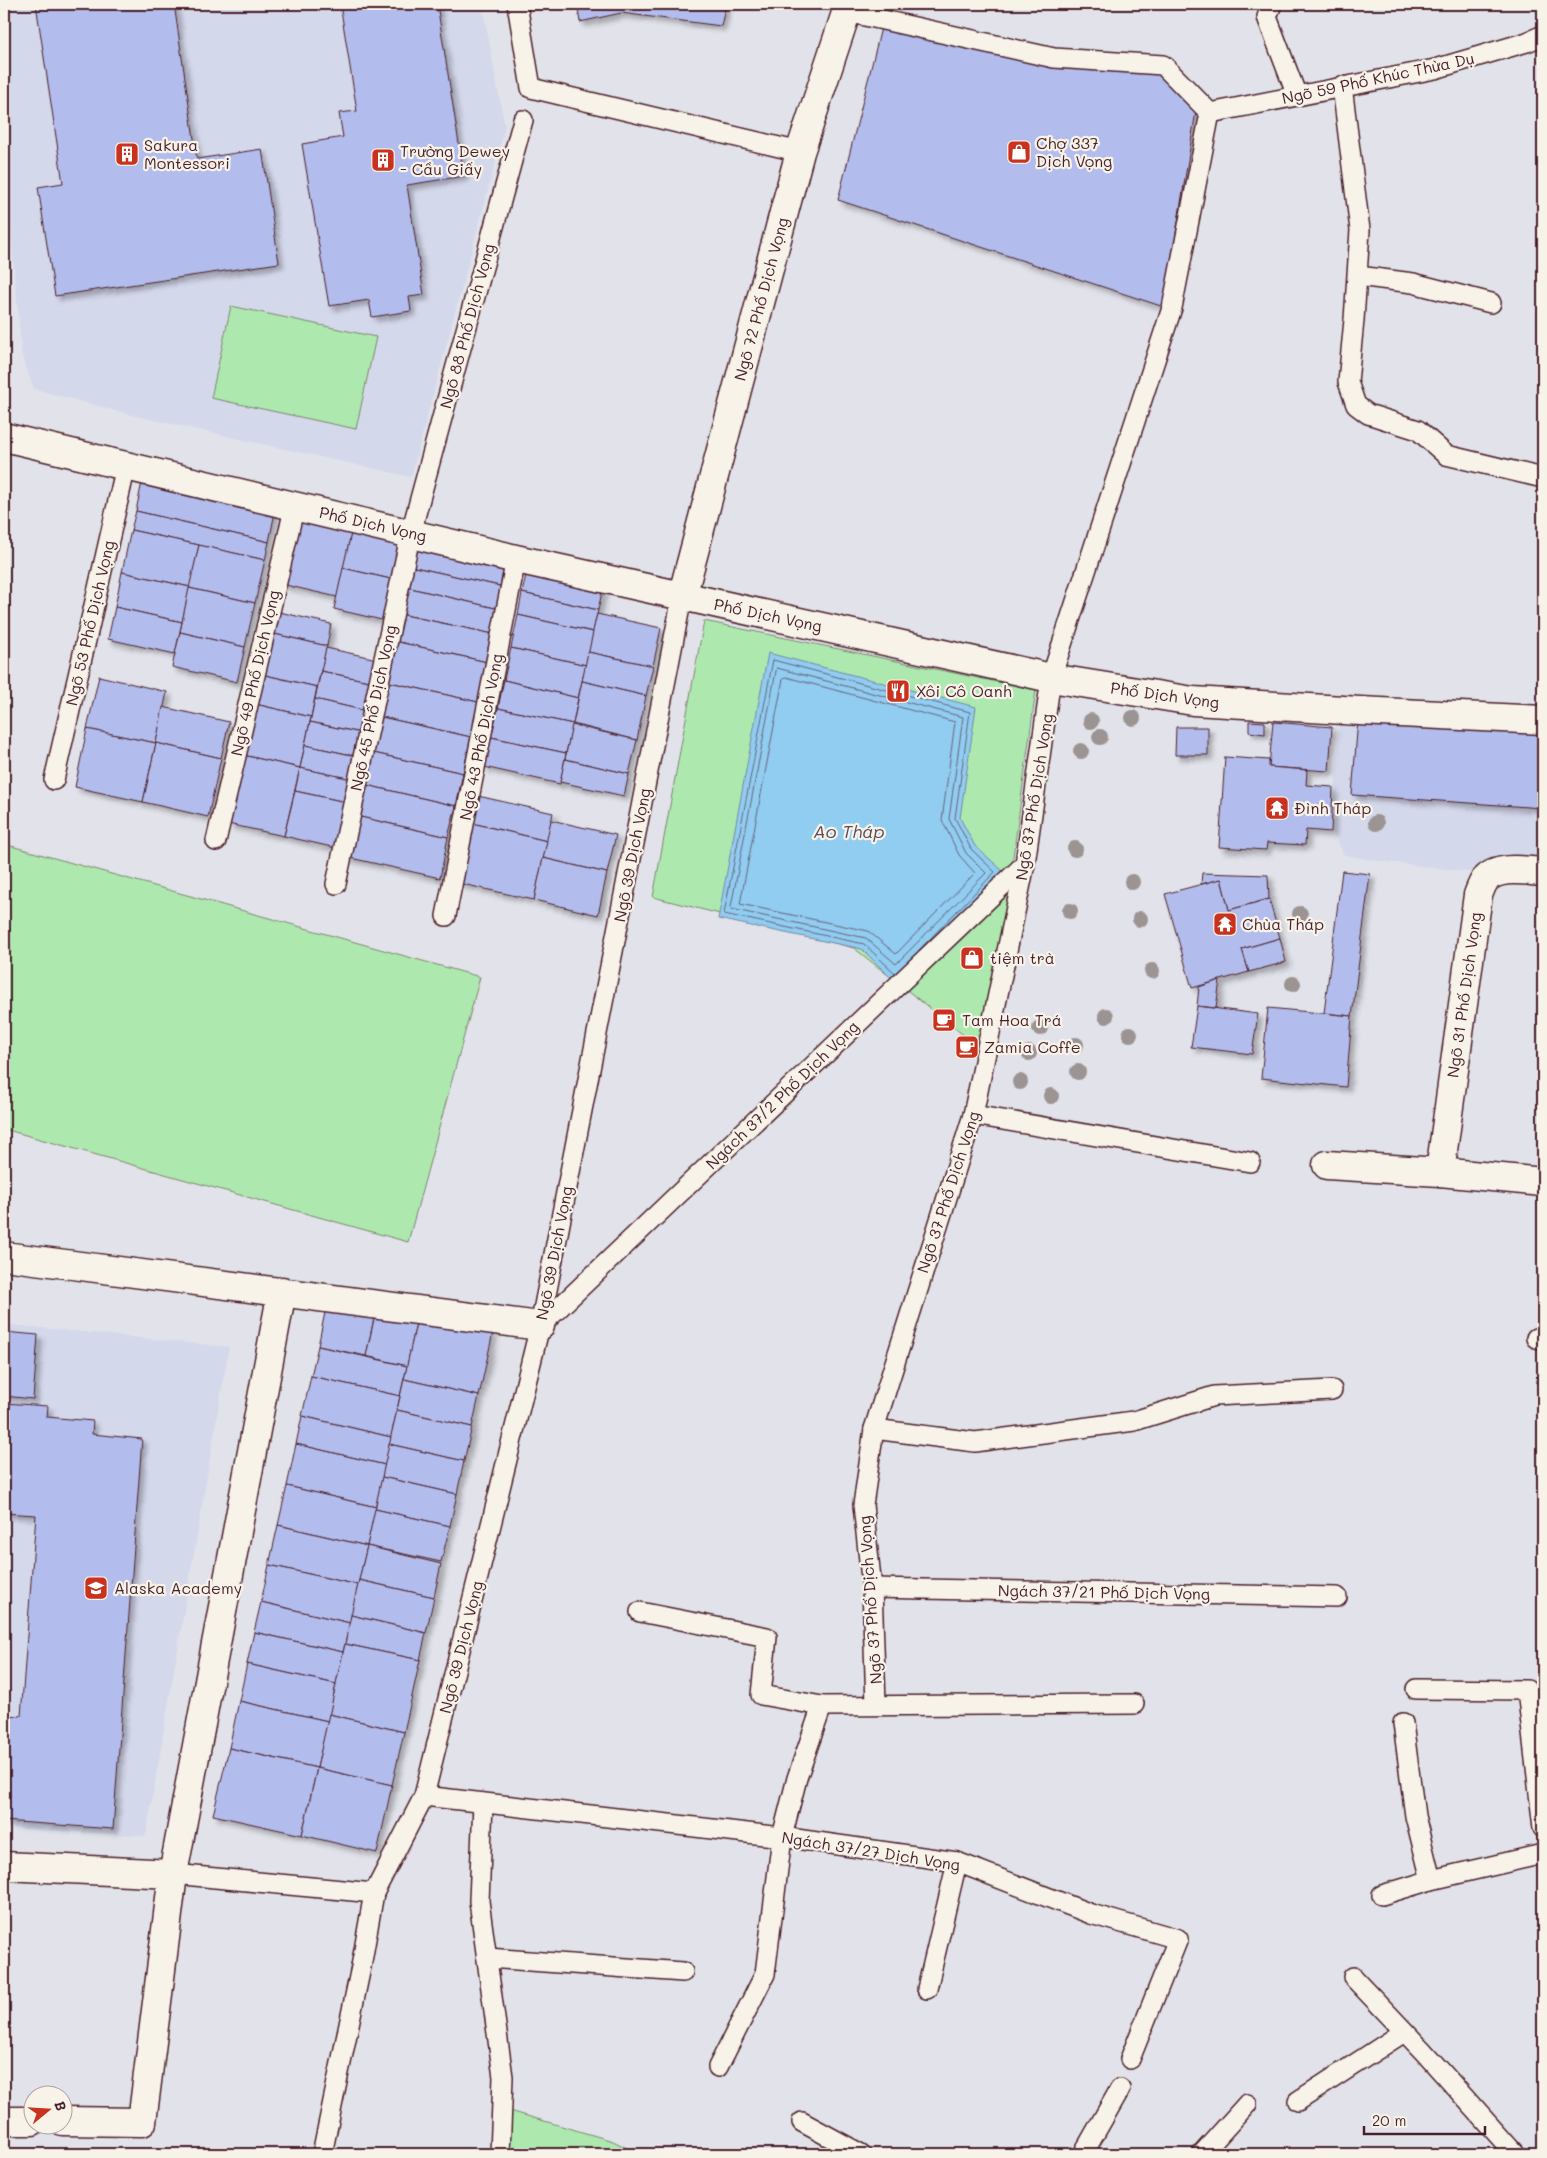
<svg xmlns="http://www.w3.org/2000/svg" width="1547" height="2158" font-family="Mali,sans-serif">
<defs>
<filter id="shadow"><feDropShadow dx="4.5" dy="4.5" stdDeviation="2.5" flood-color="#0004"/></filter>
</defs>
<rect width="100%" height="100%" fill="#e2e3ea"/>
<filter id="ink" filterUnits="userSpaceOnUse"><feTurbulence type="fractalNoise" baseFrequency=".02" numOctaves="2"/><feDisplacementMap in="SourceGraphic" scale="10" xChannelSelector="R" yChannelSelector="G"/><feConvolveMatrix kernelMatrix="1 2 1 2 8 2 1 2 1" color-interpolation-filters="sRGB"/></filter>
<g filter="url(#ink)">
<g fill="#d4d8eb">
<path d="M4 4H482L505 127 411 477 131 415 34 389 22 357 4 162Z"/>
<path d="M1339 725 1543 733V881L1372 860 1344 855 1333 832Z"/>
<path d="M4 1324 229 1347 146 1836 4 1828Z"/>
</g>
<g fill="#ade9af" stroke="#7c846d">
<path d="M231 306 376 337 356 429 211 398Z"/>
<path d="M704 621 1036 690 984 1068 966 1037 854 948 653 897Z"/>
<path d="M4 844 480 977 408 1242 4 1129Z"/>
<path d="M510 2111 613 2141 639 2154H508Z"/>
</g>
<path fill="#91ccf1" stroke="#7587a2" d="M768 653 976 707 960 818 975 846 1003 871 895 982 862 949 718 919Z"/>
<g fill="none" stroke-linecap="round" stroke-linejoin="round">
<g stroke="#66647a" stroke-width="1">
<path d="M777 668 963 717 949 819 966 853 986 873 896 964 866 938 731 909Z"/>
<path d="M786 677 955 722 942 820 959 855 975 873 896 954 868 931 740 904 783 679Z"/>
<path d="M895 973 864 944 724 914 773 660 970 712 955 818 971 849 995 872 919 950"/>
</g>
</g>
<g fill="#b2bded" stroke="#4a1f2b" filter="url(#shadow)">
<path d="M36 4H174L197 159 262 149 279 263 55 296 38 187 63 183Z"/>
<path d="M340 4H437L464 176 407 185 424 295 409 297 411 311 372 317 369 300 329 306 302 144 343 137 339 113 357 111Z"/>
<path d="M577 4H726L721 26 621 13 580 22Z"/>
<path d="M881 28 1156 69 1197 105 1164 307 838 200Z"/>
<path d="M143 477 276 507 269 542 136 511Z"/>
<path d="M136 511 269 542 265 560 131 530Z"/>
<path d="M296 512 353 525 337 597 281 584Z"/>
<path d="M353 525 405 536 395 580 343 568Z"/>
<path d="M131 530 199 545 190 587 122 572Z"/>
<path d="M416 543 509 563 504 587 410 566Z"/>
<path d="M199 545 265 560 255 603 189 588Z"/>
<path d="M410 566 504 587 499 609 406 587Z"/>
<path d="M528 566 604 583 598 610 522 593Z"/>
<path d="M343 568 395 580 386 621 334 609Z"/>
<path d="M122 572 190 587 182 622 115 607Z"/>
<path d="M406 587 499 609 493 634 400 614Z"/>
<path d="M189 588 255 603 245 647 180 632Z"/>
<path d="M522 593 598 610 593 632 518 615Z"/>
<path d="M115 607 182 622 175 654 108 639Z"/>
<path d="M275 611 331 624 327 646 270 633Z"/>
<path d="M400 614 493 634 487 662 394 641Z"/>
<path d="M597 614 661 628 653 666 588 652Z"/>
<path d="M518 615 593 632 586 665 511 648Z"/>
<path d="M180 632 245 647 237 682 172 667Z"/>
<path d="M270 633 327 646 317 687 261 674Z"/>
<path d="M394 641 487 662 478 702 385 681Z"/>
<path d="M326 648 377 659 373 682 321 671Z"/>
<path d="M511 648 586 665 578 698 504 680Z"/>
<path d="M588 652 653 666 646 696 582 681Z"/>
<path d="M321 671 373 682 366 711 315 699Z"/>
<path d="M261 674 317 687 311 717 255 704Z"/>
<path d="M99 676 167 692 156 743 87 729Z"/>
<path d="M504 680 578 698 573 724 498 708Z"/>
<path d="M385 681 478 702 471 737 377 716Z"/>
<path d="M582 681 646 696 637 740 573 724Z"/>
<path d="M315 699 366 711 361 733 310 722Z"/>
<path d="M255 704 311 717 300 768 243 755Z"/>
<path d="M163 707 229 722 221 758 156 743Z"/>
<path d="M498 708 573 724 566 753 491 737Z"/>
<path d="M377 716 471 737 463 773 369 752Z"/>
<path d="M1358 719 1543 732V808L1352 795Z"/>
<path d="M1249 721 1265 722V734L1249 732Z"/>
<path d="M310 722 361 733 356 756 305 745Z"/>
<path d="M1273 722 1332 727 1329 771 1269 767Z"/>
<path d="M572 725 637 740 629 774 565 759Z"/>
<path d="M1176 727H1208V755H1175Z"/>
<path d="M87 729 156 743 143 802 75 787Z"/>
<path d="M491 737 566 753 560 784 484 767Z"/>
<path d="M156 743 221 758 208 817 143 802Z"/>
<path d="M305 745 356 756 352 779 300 768Z"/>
<path d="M369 752 463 773 456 806 362 784Z"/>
<path d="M243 755 300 768 284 836 228 824Z"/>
<path d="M1225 757 1269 760V767L1307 770 1306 785 1333 787 1331 832 1306 830 1305 845 1267 843 1266 850 1219 847Z"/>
<path d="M565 759 629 774 624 796 560 782Z"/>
<path d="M300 768 352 779 346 802 295 791Z"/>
<path d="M362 784 456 806 448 837 356 816Z"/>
<path d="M295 791 346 802 336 848 284 836Z"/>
<path d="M478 796 553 813 547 841 472 823Z"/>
<path d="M356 816 448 837 440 878 346 857Z"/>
<path d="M551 820 616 835 607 873 543 858Z"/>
<path d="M472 823 547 841 534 900 458 883Z"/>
<path d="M543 858 607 873 598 915 534 900Z"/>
<path d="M1342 871 1370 874 1352 1016 1324 1013Z"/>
<path d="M1202 873 1268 875 1269 899 1229 910 1221 879 1201 884Z"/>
<path d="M1221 879 1229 910 1269 899 1280 938 1242 949 1249 972 1192 988 1165 894Z"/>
<path d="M1280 938 1286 962 1249 972 1242 949Z"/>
<path d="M1220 980 1216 1008 1197 1006 1199 987Z"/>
<path d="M1197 1006 1258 1014 1252 1054 1191 1047Z"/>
<path d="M1268 1008 1352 1016 1346 1087 1261 1078Z"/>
<path d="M327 1303 375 1314 366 1356 318 1346Z"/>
<path d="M377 1305 418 1314 407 1366 366 1356Z"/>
<path d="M418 1314 493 1332 479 1396 404 1379Z"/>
<path d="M4 1332 38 1335 33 1399 4 1396Z"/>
<path d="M318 1346 407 1366 400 1396 311 1376Z"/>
<path d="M311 1376 400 1396 391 1437 302 1416Z"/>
<path d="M404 1379 479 1396 472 1427 397 1410Z"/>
<path d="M4 1403 48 1406 47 1417 93 1421 92 1434 142 1439 113 1829 4 1821V1715L21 1716 36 1515 4 1513Z"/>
<path d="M397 1410 472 1427 464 1461 389 1444Z"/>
<path d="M302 1416 391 1437 385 1465 296 1444Z"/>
<path d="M296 1444 385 1465 376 1507 287 1486Z"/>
<path d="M389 1444 464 1461 457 1494 382 1477Z"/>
<path d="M382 1477 457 1494 450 1526 375 1509Z"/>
<path d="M287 1486 376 1507 367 1546 278 1525Z"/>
<path d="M375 1509 450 1526 441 1562 367 1546Z"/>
<path d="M278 1525 367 1546 358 1585 269 1565Z"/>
<path d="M367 1546 441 1564 434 1597 359 1580Z"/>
<path d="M269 1565 358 1585 350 1623 261 1602Z"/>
<path d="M359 1580 434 1597 426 1633 351 1615Z"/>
<path d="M261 1602 350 1623 343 1652 254 1632Z"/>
<path d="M351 1615 426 1633 420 1660 345 1644Z"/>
<path d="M254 1632 343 1652 336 1684 247 1664Z"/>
<path d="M345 1644 420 1660 404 1732 329 1714Z"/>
<path d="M247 1664 336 1684 328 1721 239 1701Z"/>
<path d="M239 1701 328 1721 317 1768 229 1748Z"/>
<path d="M329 1714 404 1732 392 1785 317 1768Z"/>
<path d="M229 1748 317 1768 302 1835 213 1815Z"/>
<path d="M317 1768 392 1785 377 1853 302 1835Z"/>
</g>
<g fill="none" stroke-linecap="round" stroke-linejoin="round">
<g stroke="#4a1f2b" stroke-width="22">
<g id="service">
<path d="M517 4 531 88 800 152"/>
<path d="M1272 4 1267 17 1297 96"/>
<path d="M847 12 1054 58 1163 65 1210 113"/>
<path d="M1342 86 1360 230 1354 320 1348 382 1356 405 1368 414 1418 430 1446 455 1543 478"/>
<path d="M1210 113 1435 69 1527 42 1543 35"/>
<path d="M1358 276 1413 283 1491 303"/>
<path d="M54 780 126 466"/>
<path d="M216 841 295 505"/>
<path d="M336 884 411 532 523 120"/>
<path d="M446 916 516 559"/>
<path d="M973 1115 1250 1162"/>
<path d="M540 1326 1025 864"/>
<path d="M1536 1338 1543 1339"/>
<path d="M874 1429 975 1442 1134 1421 1214 1396 1332 1390"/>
<path d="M872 1588 1337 1597"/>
<path d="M640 1612 767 1637 761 1695 822 1706 1134 1704"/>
<path d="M1416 1689 1527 1690 1543 1828"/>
<path d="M876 1704 872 1588 863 1505 874 1429 973 1115 1025 864 1051 678 1172 308 1210 113"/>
<path d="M1403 1723 1415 1816 1431 1880"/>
<path d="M424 1796 782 1837 957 1862 1091 1914 1178 1939 1130 2059"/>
<path d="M483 1803 479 1901 503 2077 500 2154"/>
<path d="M173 1874 374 1893"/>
<path d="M1382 1895 1431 1880 1543 1854"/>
<path d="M487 1958 683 1972"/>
<path d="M1353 1977 1423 2051 1515 2154"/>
<path d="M927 1989 957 1862"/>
<path d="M718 2067 765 1974 782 1837 797 1778 822 1706"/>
<path d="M1298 2101 1404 2032"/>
<path d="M802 2122 861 2154"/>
<path d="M322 2154 361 1967 374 1893 424 1796 540 1326 682 597"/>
<path d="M1083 2154 1120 2089"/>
<path d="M1202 2154 1247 2104"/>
</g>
</g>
<g stroke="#4a1f2b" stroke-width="31">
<g id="minor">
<path d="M4 437 516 559 1051 678 1193 701 1360 711 1543 720"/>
<path d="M682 597 800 152 849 4"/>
<path d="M1327 1165 1440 1172 1543 1182"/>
<path d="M1440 1172 1478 895C1480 890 1482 884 1485 880 1498 865 1526 871 1543 872"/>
<path d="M4 1256 540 1326"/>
<path d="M4 1866 173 1874"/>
<path d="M4 2121H32"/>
<path d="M62 2121 142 2122 173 1874 282 1291"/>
</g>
</g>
<use href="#service" stroke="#f7f3e8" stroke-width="19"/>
<use href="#minor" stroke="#f7f3e8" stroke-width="28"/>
</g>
<g fill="#9c9393">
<circle cx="1133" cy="718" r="8"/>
<circle cx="1091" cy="721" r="8"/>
<circle cx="1100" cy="737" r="8"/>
<circle cx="1081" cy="751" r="8"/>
<circle cx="1376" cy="823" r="8"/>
<circle cx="1075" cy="849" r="8"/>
<circle cx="1132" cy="882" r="8"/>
<circle cx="1070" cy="911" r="8"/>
<circle cx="1300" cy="914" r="8"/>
<circle cx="1140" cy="919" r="8"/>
<circle cx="1152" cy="971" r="8"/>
<circle cx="1293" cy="984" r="8"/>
<circle cx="1106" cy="1016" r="8"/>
<circle cx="1040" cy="1028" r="8"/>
<circle cx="1130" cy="1034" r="8"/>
<circle cx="1076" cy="1045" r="8"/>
<circle cx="1029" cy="1053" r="8"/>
<circle cx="1078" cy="1072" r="8"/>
<circle cx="1020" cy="1082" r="8"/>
<circle cx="1051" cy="1096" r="8"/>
</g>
</g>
<defs>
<g id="shop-square" transform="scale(1.25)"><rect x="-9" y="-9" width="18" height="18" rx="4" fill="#c8321e" stroke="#f7f3e8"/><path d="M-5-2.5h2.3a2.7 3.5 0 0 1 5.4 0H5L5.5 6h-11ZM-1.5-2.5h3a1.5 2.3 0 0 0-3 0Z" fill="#fff"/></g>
<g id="building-square" transform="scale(1.25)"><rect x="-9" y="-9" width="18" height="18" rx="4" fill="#c8321e" stroke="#f7f3e8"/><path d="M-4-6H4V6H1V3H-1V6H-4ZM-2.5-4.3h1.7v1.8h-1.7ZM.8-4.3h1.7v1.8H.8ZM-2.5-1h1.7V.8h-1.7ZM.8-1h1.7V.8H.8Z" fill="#fff"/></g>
<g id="restaurant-square" transform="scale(1.25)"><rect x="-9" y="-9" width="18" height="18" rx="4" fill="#c8321e" stroke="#f7f3e8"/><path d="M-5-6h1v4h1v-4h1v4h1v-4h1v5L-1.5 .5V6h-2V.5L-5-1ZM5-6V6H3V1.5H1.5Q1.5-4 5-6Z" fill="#fff"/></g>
<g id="temple-square" transform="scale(1.25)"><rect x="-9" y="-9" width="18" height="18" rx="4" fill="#c8321e" stroke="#f7f3e8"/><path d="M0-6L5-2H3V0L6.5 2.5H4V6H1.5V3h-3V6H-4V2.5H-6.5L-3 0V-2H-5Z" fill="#fff"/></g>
<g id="cafe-square" transform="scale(1.25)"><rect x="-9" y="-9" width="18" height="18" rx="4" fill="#c8321e" stroke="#f7f3e8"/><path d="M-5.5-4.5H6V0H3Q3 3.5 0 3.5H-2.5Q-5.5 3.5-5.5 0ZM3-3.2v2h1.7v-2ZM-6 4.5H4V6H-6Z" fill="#fff"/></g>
<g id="school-square" transform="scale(1.25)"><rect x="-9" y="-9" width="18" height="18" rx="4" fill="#c8321e" stroke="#f7f3e8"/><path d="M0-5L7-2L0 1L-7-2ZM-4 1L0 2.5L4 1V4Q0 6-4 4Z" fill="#fff"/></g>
</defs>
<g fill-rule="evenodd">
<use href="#shop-square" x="1019" y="152"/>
<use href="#building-square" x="127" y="154"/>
<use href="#building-square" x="383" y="160"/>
<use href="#restaurant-square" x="898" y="691"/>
<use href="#temple-square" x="1277" y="808"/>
<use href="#temple-square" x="1225" y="924"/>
<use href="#shop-square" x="972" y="958"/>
<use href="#cafe-square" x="944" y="1020"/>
<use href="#cafe-square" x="967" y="1047"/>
<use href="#school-square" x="96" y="1588"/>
</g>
<g text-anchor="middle" stroke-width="4.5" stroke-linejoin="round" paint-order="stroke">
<g font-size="16" fill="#4a1f2b" stroke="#f7f3e8">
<text transform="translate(1378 78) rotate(-12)" y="6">Ngõ 59 Phố Khúc Thừa Dụ</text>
<text transform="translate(761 299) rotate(-75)" y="6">Ngõ 72 Phố Dịch Vọng</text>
<text transform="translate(467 326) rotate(-75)" y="6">Ngõ 88 Phố Dịch Vọng</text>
<text transform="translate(373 524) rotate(13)" y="6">Phố Dịch Vọng</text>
<text transform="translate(768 615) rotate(12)" y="6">Phố Dịch Vọng</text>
<text transform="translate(90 623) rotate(-77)" y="6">Ngõ 53 Phố Dịch Vọng</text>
<text transform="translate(255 673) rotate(-77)" y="6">Ngõ 49 Phố Dịch Vọng</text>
<text transform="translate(1165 695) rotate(8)" y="6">Phố Dịch Vọng</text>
<text transform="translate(373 708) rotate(-78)" y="6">Ngõ 45 Phố Dịch Vọng</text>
<text transform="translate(481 737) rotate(-79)" y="6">Ngõ 43 Phố Dịch Vọng</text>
<text transform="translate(1034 797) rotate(-81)" y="6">Ngõ 37 Phố Dịch Vọng</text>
<text transform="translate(632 855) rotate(-79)" y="6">Ngõ 39 Dịch Vọng</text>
<text transform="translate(1464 995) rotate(-82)" y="6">Ngõ 31 Phố Dịch Vọng</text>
<text transform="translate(782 1095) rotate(-44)" y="6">Ngách 37/2 Phố Dịch Vọng</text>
<text transform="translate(948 1192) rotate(-72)" y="6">Ngõ 37 Phố Dịch Vọng</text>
<text transform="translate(554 1253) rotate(-79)" y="6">Ngõ 39 Dịch Vọng</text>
<text transform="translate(1104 1592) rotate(1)" y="6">Ngách 37/21 Phố Dịch Vọng</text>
<text transform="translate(870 1600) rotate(-94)" y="6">Ngõ 37 Phố Dịch Vọng</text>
<text transform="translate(461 1647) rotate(-76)" y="6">Ngõ 39 Dịch Vọng</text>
<text transform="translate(871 1851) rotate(9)" y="6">Ngách 37/27 Dịch Vọng</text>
</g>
<g font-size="16" fill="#4a1f2b" stroke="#f7f3e8" text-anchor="start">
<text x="1036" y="149">Chợ 337<tspan x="1036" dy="18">Dịch Vọng</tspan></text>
<text x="144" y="151">Sakura<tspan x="144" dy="18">Montessori</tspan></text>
<text x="400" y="157">Trường Dewey<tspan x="400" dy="18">- Cầu Giấy</tspan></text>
<text x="916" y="697">Xôi Cô Oanh</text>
<text x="1294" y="814">Đình Tháp</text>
<text x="1242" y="930">Chùa Tháp</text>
<text x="990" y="964">tiệm trà</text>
<text x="962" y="1026">Tam Hoa Trá</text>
<text x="984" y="1053">Zamia Coffe</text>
<text x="114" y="1594">Alaska Academy</text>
</g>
<g font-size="18" font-style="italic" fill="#5c4a5c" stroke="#f7f3e8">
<text x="849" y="838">Ao Tháp</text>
</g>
</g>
<rect width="1547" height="2158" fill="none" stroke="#f7f3e8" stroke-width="20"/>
<rect x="10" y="10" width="1527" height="2138" fill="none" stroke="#4a1f2b" stroke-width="2" filter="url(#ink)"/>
<g transform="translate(48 2110) rotate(72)"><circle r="24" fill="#f7f3e8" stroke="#b29e9c"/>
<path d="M0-4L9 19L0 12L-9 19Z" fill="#c8321e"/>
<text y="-8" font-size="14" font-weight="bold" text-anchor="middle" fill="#4a1f2b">B</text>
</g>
<path d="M1364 2126v8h121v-8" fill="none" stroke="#4a1f2b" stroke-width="2.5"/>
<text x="1372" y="2126" font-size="15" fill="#4a1f2b" stroke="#f7f3e8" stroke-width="4" paint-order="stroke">20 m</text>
</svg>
